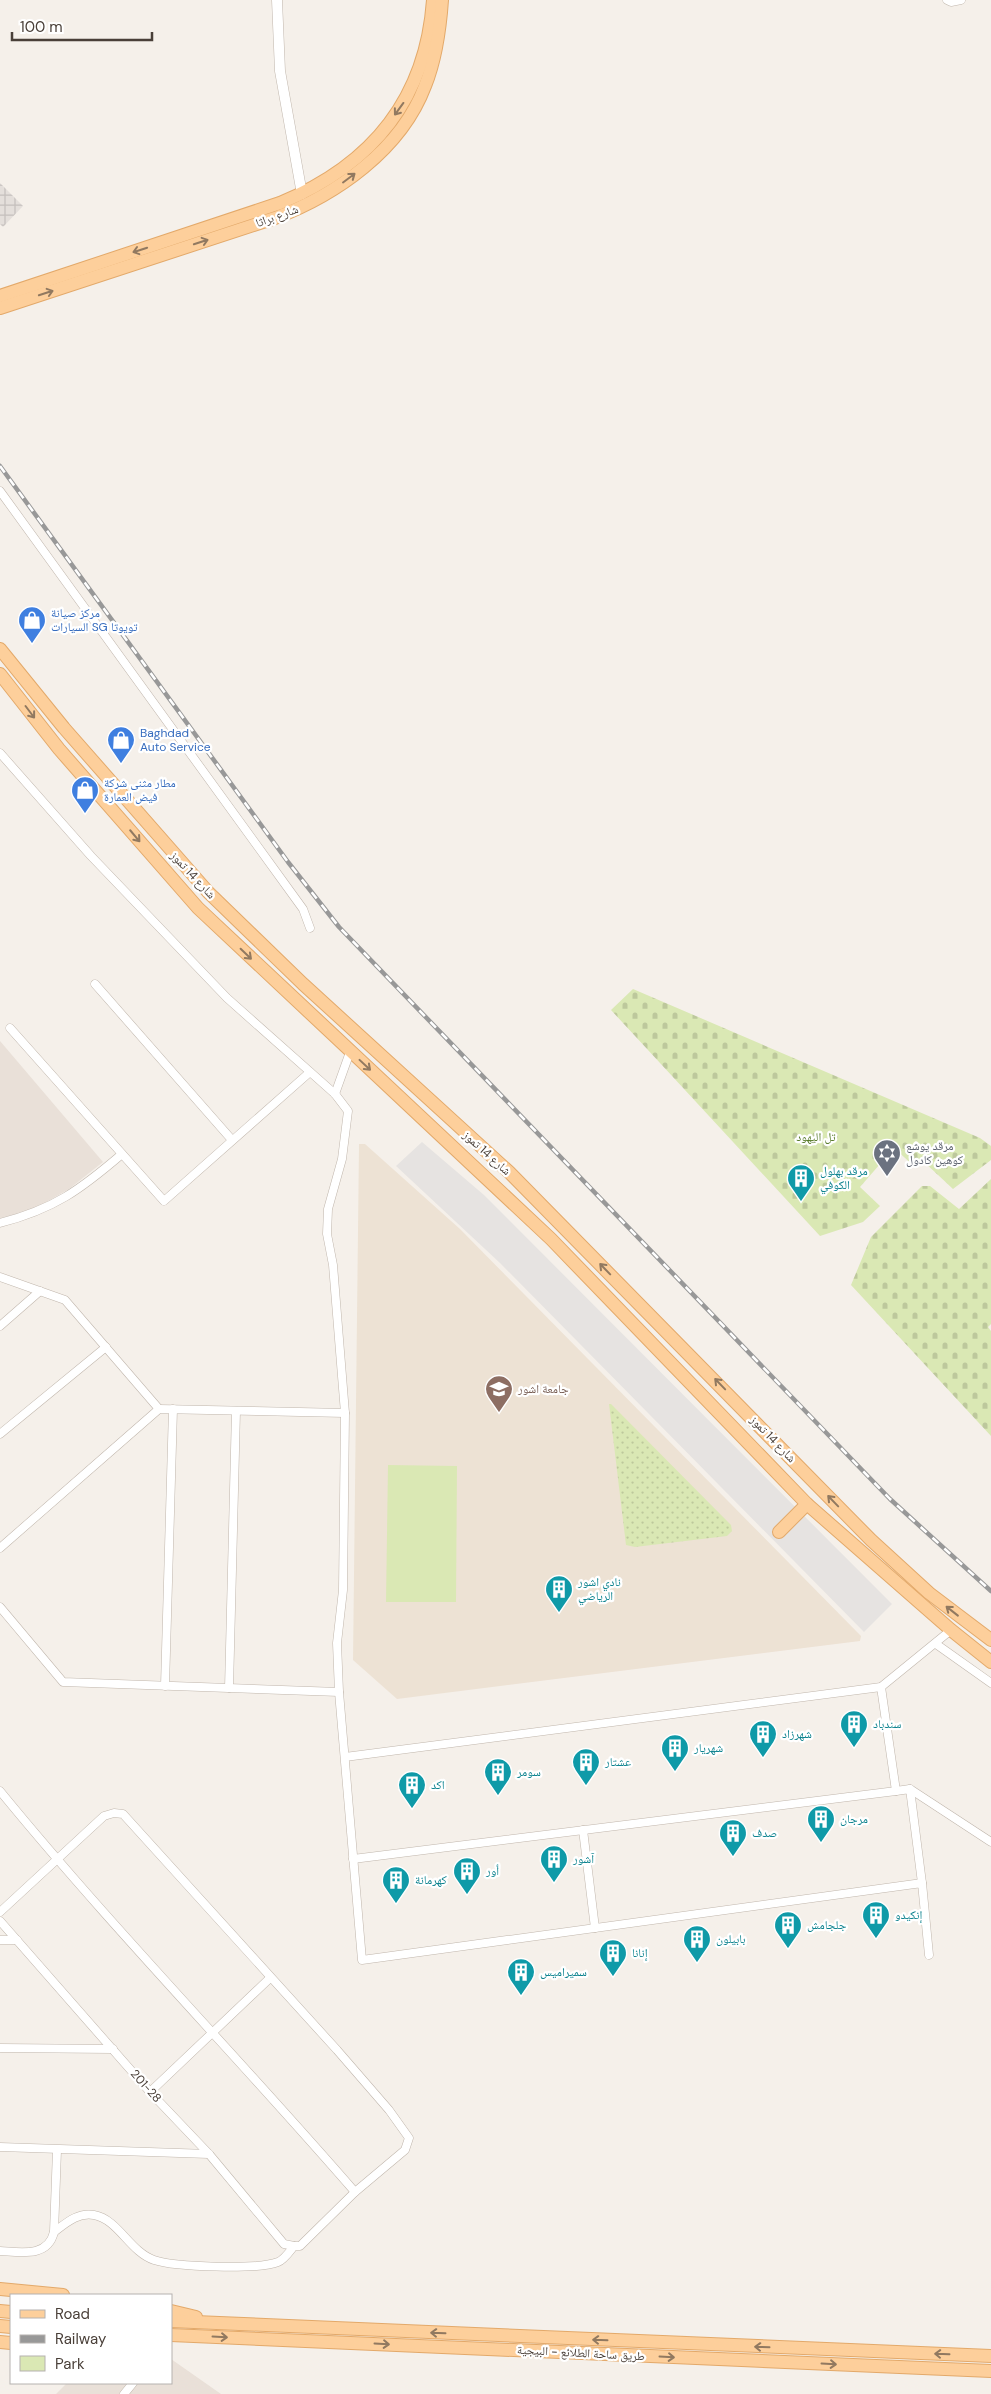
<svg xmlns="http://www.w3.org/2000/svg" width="991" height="2394" font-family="'DM Sans','Noto Naskh Arabic',sans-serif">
<defs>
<pattern id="industrial-grid" width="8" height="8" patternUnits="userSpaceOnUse" patternTransform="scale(1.25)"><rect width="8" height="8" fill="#e4dfdb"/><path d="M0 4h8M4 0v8" fill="none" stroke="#c5c0bd"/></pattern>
<pattern id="green-dots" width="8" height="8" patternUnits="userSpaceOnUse" patternTransform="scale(1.25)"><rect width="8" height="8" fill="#dae8b4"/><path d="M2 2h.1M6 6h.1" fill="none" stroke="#bdc89c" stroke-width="1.8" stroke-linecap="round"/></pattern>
<pattern id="cemetery-stones" width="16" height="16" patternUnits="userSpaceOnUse" patternTransform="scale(1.25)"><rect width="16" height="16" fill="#dae8b4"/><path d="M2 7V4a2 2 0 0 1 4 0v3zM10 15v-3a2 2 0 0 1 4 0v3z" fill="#bdc89c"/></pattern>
</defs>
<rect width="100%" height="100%" fill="#f5f0ea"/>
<g fill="#e9e0d8">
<path d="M0 1041 103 1162 69 1189 32 1210 0 1218Z"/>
<path d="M171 2359 221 2394H56L67 2383H171Z"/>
</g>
<path fill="url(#industrial-grid)" d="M0 183 23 206 3 227 0 224Z"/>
<path fill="#ede2d4" d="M359 1144H365L460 1229 861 1636 860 1641 397 1699 353 1660Z"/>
<path fill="url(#green-dots)" d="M609 1404H611L731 1525 732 1531 727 1536 635 1547 626 1545Z"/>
<g fill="url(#cemetery-stones)">
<path d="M633 989 980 1138 991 1146V1160L953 1189 922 1160 915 1167 894 1148 860 1187 880 1206 863 1222 820 1236 611 1010Z"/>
<path d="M991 1179V1324L988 1327 991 1331V1436L851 1285 871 1237 922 1186H930L959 1209Z"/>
</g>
<path fill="#dae8b4" d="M388 1465 457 1466 456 1602H386Z"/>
<path fill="#e6e3e1" d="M422 1142 484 1195 892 1604 864 1632 500 1263 396 1166Z"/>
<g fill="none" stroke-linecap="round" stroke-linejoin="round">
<g stroke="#c0b6ac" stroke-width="9">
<g id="minor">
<path d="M947 0 951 2 961 0"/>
<path d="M0 491 303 909 310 928"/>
<path d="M0 753 91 856 227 998 335 1094 348 1111 342 1159 328 1209 327 1234 333 1265 345 1413 343 1590 337 1643 339 1692 362 1960 922 1883 929 1955"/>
<path d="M95 984 232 1140"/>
<path d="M10 1028 164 1201 310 1072"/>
<path d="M335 1094 350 1052"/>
<path d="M0 1223C54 1209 80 1190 122 1154"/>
<path d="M0 1277 65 1300 159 1409"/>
<path d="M0 1326 40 1291"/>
<path d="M0 1434 106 1347"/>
<path d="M0 1548 159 1409 345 1413"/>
<path d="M0 1607 63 1682 339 1692"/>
<path d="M936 1644 991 1683"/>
<path d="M165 1686 173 1409"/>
<path d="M229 1688 236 1411"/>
<path d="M345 1757 881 1687 951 1630"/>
<path d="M910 1789 991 1842"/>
<path d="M0 1791C113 1929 238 2057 355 2192"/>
<path d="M896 1791 910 1789 922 1883"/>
<path d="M583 1830 595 1928"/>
<path d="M353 1859 896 1791 881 1687"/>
<path d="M0 1912 104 1816 114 1813 123 1814 337 2050 389 2110 409 2138 405 2150 355 2192 300 2246H294C290 2251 284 2260 278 2262 258 2270 175 2267 154 2260 130 2252 118 2219 94 2215 78 2212 66 2223 54 2232"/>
<path d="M0 1921 150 2092 209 2154 284 2244 294 2246"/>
<path d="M0 1940H17"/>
<path d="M0 2048 113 2049"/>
<path d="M150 2092 270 1978"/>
<path d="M0 2147 209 2154"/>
<path d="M0 2251C20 2252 48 2258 54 2232L57 2150"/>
<path d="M124 2394 133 2383"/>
</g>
</g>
<g stroke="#c0b6ac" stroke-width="11">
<path id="tertiary" d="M277 0 280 71 302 194"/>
</g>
<g stroke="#e3a96a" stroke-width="14">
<g id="primary">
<path d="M0 296 280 203C372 165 426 99 433 0"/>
<path d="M0 308 275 218C336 195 401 150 425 86 436 59 440 29 442 0"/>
<path d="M0 649 64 728 208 892 303 984 509 1172 871 1540 929 1593 991 1640"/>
<path d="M0 674 59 749 198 908 551 1239 807 1504 951 1630 991 1662"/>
<path d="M779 1532 807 1504"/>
<path d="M0 2289 63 2295"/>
<path d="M0 2311 11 2312"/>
<path d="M171 2311 196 2317"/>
<path d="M171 2321 991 2356"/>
<path d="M0 2326 11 2327"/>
<path d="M171 2335 991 2371"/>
<path d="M0 2342 11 2343"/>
</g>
</g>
<use href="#minor" stroke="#fff" stroke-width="8"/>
<use href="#tertiary" stroke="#fff" stroke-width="10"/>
<use href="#primary" stroke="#fdcf9b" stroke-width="12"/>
<g stroke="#989898" stroke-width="4.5">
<path id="rail" d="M0 466 288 862 339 927 890 1499 991 1591"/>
</g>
<use href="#rail" stroke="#fff" stroke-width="2.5" stroke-dasharray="8" stroke-linecap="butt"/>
</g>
<defs><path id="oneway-shaft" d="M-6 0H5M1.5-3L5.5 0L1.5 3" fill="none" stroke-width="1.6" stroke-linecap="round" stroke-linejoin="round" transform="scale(1.25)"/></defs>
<g stroke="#917960">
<use href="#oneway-shaft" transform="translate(399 109) rotate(126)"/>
<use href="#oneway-shaft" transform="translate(349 178) rotate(-37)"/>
<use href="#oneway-shaft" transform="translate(201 242) rotate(-18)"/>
<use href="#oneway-shaft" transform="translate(140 250) rotate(162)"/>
<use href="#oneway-shaft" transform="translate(46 293) rotate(-18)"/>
<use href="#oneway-shaft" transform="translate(30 712) rotate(53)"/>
<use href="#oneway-shaft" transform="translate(135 836) rotate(50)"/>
<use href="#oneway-shaft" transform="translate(246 954) rotate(44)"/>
<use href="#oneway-shaft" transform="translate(365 1065) rotate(43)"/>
<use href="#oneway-shaft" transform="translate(605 1269) rotate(-134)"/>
<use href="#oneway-shaft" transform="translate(720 1384) rotate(-134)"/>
<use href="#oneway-shaft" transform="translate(833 1501) rotate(-134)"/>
<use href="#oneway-shaft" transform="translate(952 1611) rotate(-142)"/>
<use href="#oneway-shaft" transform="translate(438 2333) rotate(-178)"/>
<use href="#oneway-shaft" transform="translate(220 2337) rotate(3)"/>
<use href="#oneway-shaft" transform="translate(600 2340) rotate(-178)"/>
<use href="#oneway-shaft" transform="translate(382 2344) rotate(3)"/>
<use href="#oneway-shaft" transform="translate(762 2347) rotate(-178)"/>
<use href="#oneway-shaft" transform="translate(942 2354) rotate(-178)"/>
<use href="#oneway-shaft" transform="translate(667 2357) rotate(3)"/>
<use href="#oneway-shaft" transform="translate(829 2364) rotate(3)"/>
</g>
<defs>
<g id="shop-pin" transform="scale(1.4375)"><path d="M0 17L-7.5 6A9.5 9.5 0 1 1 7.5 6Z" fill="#3f7fe0" stroke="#fff"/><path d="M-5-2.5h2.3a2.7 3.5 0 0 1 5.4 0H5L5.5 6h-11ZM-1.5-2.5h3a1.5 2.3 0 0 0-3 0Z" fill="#fff"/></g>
<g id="synagogue-pin" transform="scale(1.4375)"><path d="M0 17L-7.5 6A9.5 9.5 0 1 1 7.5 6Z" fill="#6b7280" stroke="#fff"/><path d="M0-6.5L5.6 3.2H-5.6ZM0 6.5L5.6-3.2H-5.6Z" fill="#fff"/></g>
<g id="building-pin" transform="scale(1.4375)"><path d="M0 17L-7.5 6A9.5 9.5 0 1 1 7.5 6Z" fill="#0f9aa8" stroke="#fff"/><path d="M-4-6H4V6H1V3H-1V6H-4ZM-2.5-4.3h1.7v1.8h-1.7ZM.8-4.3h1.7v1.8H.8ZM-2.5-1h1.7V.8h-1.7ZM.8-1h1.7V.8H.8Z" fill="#fff"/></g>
<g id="university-pin" transform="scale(1.4375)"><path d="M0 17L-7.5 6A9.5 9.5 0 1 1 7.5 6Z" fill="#8d6e63" stroke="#fff"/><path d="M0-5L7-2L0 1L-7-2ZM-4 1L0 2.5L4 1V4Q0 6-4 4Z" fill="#fff"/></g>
</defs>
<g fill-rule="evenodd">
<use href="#shop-pin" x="32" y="620"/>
<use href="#shop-pin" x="121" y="740"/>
<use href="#shop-pin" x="85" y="790"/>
<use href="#synagogue-pin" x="887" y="1153"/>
<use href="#building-pin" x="801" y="1178"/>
<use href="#university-pin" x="499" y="1389"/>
<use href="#building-pin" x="559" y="1589"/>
<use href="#building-pin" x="854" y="1724"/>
<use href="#building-pin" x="763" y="1734"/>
<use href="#building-pin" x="675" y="1748"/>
<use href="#building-pin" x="586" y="1762"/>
<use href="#building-pin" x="498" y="1772"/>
<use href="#building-pin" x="412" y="1785"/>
<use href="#building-pin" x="821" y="1819"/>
<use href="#building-pin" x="733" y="1833"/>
<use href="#building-pin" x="554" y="1859"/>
<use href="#building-pin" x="467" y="1871"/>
<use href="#building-pin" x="396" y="1880"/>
<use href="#building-pin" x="876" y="1915"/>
<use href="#building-pin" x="788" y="1925"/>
<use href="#building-pin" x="697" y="1939"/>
<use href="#building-pin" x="613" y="1953"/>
<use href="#building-pin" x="521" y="1972"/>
</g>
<g text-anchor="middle" stroke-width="4.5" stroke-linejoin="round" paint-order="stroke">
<g font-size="12" fill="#493f38" stroke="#fff">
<text transform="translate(277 216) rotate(-20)" y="4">شارع براثا</text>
<text transform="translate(193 875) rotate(47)" y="4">شارع 14 تموز</text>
<text transform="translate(487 1153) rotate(42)" y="4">شارع 14 تموز</text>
<text transform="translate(773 1439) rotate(46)" y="4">شارع 14 تموز</text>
<text transform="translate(146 2086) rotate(48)" y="4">201-28</text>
<text transform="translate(581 2353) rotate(3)" y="4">طريق ساحة الطلائع - البيجية</text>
</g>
<g font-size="12" fill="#366cbe" stroke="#fff" text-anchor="start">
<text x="51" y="617">مركز صيانة<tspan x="51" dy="14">السيارات SG تويوتا</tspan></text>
<text x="140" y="737">Baghdad<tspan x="140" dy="14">Auto Service</tspan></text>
<text x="104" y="787">مطار مثنى شركة<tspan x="104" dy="14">فيض العمارة</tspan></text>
</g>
<g font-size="12" fill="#587b2b" stroke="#fff">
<text x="816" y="1141">تل اليهود</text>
</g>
<g font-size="12" fill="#5b616d" stroke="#fff" text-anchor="start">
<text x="906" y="1150">مرقد يوشع<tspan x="906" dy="14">كوهين كادول</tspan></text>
</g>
<g font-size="12" fill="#0d838f" stroke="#fff" text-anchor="start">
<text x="820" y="1175">مرقد بهلول<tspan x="820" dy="14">الكوفي</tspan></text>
<text x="578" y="1586">نادي اشور<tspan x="578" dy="14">الرياضي</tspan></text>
<text x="873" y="1728">سندباد</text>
<text x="782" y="1738">شهرزاد</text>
<text x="694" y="1752">شهريار</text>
<text x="605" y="1766">عشتار</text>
<text x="517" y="1776">سومر</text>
<text x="431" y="1789">اكد</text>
<text x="840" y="1823">مرجان</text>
<text x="752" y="1837">صدف</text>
<text x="573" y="1863">آشور</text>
<text x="486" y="1875">أور</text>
<text x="415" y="1884">كهرمانة</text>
<text x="895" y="1919">إنكيدو</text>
<text x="807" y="1929">جلجامش</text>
<text x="716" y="1943">بابيلون</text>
<text x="632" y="1957">إنانا</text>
<text x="540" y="1976">سميراميس</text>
</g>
<g font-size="12" fill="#785e54" stroke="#fff" text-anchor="start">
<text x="518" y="1393">جامعة اشور</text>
</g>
</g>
<rect x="10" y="2294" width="162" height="90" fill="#ffffff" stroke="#b6b2af"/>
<rect x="20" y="2310" width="25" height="8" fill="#fdcf9b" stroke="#b6b2af"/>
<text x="55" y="2319" font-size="15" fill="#493f38">Road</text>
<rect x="20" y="2335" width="25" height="8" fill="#989898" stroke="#b6b2af"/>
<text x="55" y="2344" font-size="15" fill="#493f38">Railway</text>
<rect x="20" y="2356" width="25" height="15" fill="#dae8b4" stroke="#b6b2af"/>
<text x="55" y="2369" font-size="15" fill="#493f38">Park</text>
<path d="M12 32v8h140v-8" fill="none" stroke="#493f38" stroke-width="2.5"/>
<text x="20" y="32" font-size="15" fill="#493f38" stroke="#ffffff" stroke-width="4" paint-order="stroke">100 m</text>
</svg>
